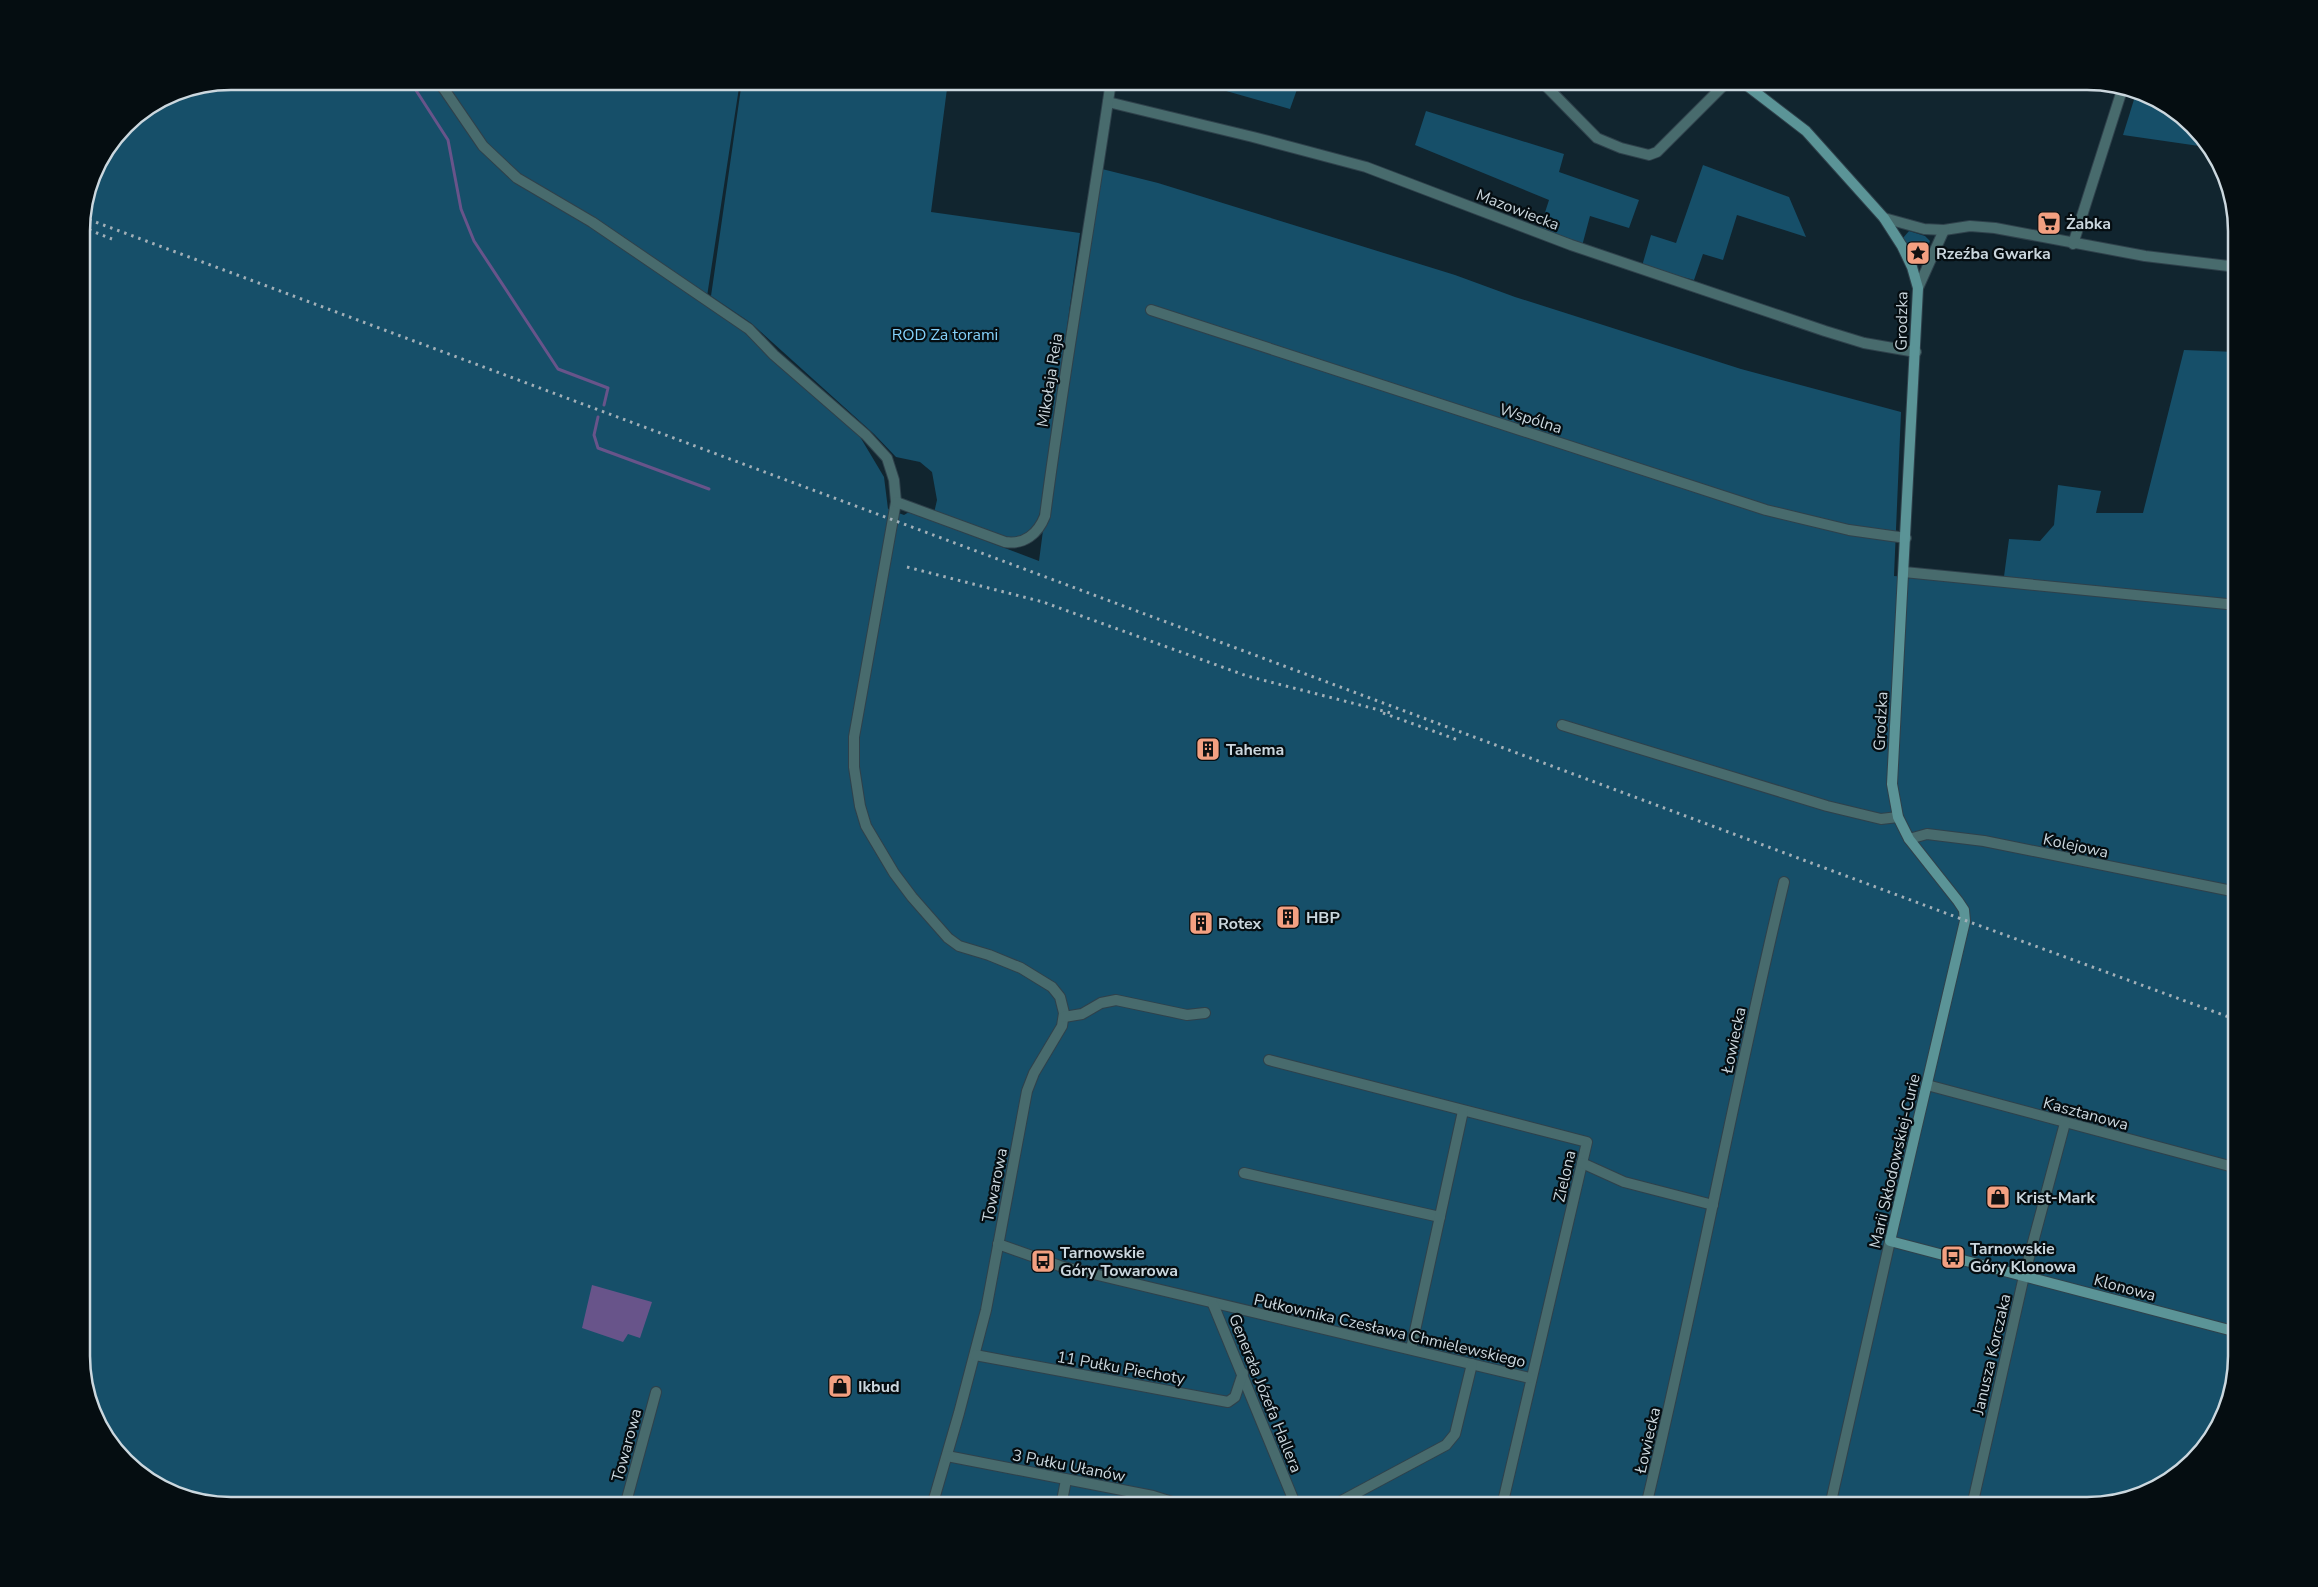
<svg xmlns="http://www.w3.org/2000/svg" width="2318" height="1587" font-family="'Nunito Sans',sans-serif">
<rect width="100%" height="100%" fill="#11252f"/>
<g fill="#164f69">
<path d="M231 81H740L706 303 766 348 853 425 884 477 888 509 904 515 909 512 1039 561 1055 439 1098 168 1158 183 1455 275 1515 297 1741 369 1901 412 1894 576 2003 584 2009 539 2040 541 2054 525 2058 485 2101 491 2096 513H2143L2184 350 2237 352V1357L2229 1404 2211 1440 2154 1490 2088 1506H231L183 1498 147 1480 101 1431 82 1366V221L93 173 125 125 174 93Z"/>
<path d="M742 81H948L931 212 1080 233 1043 501C1037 527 1029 542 1000 536L934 513 937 500 932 472 920 462 896 457 874 434 751 323 711 296Z"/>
<path d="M1191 81H1300L1290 109Z"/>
<path d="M2137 90 2171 107 2206 147 2123 135Z"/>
<path d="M1426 111 1564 154 1559 172 1639 200 1629 228 1590 216 1582 246 1539 231 1549 200 1415 145Z"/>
<path d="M1703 165 1789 197 1806 237 1737 215 1723 260 1703 254 1694 280 1642 266 1651 235 1676 243Z"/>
<path d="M1909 231 1925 236 1930 241 1923 259H1921V250L1915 249 1914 259 1912 257 1903 238Z"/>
</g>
<path fill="#68548a" d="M592 1285 652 1302 640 1338 628 1334 623 1342 582 1328Z"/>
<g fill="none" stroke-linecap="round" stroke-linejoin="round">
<g stroke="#68548a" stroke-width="3">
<path d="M410 81 448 140 461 209 474 241 558 369 608 388 604 405"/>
<path d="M598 417 594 435 598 448 709 489"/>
</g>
<g stroke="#2f414b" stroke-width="12">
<g id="street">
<path d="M437 81 444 89 483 146 517 178 592 222 749 329 774 355 866 435 887 458 894 480 896 502 854 737V767L860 806 866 826 894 873 912 897 948 938 959 946 989 955 1021 968 1052 987 1060 997 1064 1013 1062 1026 1034 1073 1027 1091 986 1310 959 1413 932 1506"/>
<path d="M1541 81 1597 138 1621 148 1649 155 1657 152 1728 81"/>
<path d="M1108 102 1253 137 1366 167 1571 245 1825 331 1864 343 1916 352"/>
<path d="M1884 218 1924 229 1944 230 1970 226 1995 228 2145 256 2237 267"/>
<path d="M2073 244 2123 87"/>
<path d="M1918 288 1944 230"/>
<path d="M1151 310 1766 510 1849 530 1906 538"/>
<path d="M896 502 1005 542C1024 545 1038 534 1045 516 1064 370 1090 226 1111 81"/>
<path d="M1904 572 2237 605"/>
<path d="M1562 725 1827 806 1881 819 1898 817"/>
<path d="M1909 839 1927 834 1984 841 2237 892"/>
<path d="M1064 1017 1082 1014 1101 1003 1116 1000 1187 1015 1205 1013"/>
<path d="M1269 1060 1587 1142 1502 1506"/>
<path d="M1927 1085 2237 1168"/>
<path d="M1582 1163 1624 1182 1713 1205"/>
<path d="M1244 1173 1440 1217"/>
<path d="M998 1244 1060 1266 1530 1378"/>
<path d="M1213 1304 1296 1506"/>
<path d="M1411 1349 1463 1111"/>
<path d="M975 1355 1228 1402 1235 1397 1243 1373"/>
<path d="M947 1456 1153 1496 1185 1506"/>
<path d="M625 1506 656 1392"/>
<path d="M1061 1506 1066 1480"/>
<path d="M1332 1506 1446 1445 1455 1434 1472 1364"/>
<path d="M1646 1506C1696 1299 1734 1089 1784 882"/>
<path d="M1830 1506 1890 1241"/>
<path d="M1972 1506 2024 1276 2065 1123"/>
</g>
</g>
<g stroke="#2f414b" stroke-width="12">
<path id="secondary" d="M1741 81 1806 131 1884 218 1902 246 1912 267 1918 288 1892 784 1898 817 1909 839 1958 901 1964 910 1965 921 1890 1241 2237 1332"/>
</g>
<use href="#street" stroke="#486b6d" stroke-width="10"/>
<use href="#secondary" stroke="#5b9497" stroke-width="10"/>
<g stroke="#a2b0b8" stroke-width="3" stroke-dasharray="2.5 5" stroke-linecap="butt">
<path d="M82 217 1956 917 2237 1020"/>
<path d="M82 227 112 239"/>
<path d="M907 567 1043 602 1247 676 1391 713"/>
<path d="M1383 713 1458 740"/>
</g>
</g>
<defs>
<g id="supermarket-square" transform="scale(1.25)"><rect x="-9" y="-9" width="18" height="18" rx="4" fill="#f3a081" stroke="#050d11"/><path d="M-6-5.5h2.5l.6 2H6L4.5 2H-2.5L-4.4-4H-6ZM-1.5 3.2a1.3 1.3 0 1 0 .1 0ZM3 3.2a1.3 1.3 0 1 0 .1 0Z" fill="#111"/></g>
<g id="sight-square" transform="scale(1.25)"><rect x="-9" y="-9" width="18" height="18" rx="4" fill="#f3a081" stroke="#050d11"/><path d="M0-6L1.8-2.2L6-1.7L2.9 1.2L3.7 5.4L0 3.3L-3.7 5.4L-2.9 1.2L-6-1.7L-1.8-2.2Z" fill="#111"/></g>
<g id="building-square" transform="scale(1.25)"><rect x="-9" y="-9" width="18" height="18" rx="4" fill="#f3a081" stroke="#050d11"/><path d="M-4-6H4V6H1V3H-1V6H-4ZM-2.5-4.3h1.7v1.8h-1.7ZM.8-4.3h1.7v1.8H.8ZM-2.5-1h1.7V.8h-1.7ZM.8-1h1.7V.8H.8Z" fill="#111"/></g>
<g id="shop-square" transform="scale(1.25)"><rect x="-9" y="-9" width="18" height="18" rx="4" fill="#f3a081" stroke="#050d11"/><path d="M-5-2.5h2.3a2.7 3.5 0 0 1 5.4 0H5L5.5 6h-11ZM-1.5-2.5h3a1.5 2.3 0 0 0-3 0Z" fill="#111"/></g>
<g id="bus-square" transform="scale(1.25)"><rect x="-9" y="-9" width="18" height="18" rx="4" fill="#f3a081" stroke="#050d11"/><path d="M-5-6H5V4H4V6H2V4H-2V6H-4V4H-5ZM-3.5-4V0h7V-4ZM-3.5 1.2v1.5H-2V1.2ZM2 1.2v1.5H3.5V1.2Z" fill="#111"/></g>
</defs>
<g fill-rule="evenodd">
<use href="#supermarket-square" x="2049" y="223"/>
<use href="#sight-square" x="1918" y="253"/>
<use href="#building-square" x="1208" y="749"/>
<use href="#building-square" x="1288" y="917"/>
<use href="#building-square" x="1201" y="923"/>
<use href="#shop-square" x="1998" y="1197"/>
<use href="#bus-square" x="1953" y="1257"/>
<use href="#bus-square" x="1043" y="1261"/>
<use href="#shop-square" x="840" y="1386"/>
</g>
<g text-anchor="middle" stroke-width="4.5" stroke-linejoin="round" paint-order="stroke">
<g font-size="16" fill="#cbd7de" stroke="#050d11">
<text transform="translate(1518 209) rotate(21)" y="6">Mazowiecka</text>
<text transform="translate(1901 321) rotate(-89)" y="6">Grodzka</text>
<text transform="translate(1049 380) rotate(-81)" y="6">Mikołaja Reja</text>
<text transform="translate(1531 418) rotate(18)" y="6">Wspólna</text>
<text transform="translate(1880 721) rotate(-87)" y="6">Grodzka</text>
<text transform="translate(2076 845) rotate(12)" y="6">Kolejowa</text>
<text transform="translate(1733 1040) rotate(-78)" y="6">Łowiecka</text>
<text transform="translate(2086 1113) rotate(15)" y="6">Kasztanowa</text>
<text transform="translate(1894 1161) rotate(-77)" y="6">Marii Skłodowskiej-Curie</text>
<text transform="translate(1564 1176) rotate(-77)" y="6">Zielona</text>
<text transform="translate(994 1185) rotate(-79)" y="6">Towarowa</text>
<text transform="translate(2125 1287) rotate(15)" y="6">Klonowa</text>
<text transform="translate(1390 1330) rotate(13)" y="6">Pułkownika Czesława Chmielewskiego</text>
<text transform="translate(1991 1354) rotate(-77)" y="6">Janusza Korczaka</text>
<text transform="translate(1121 1367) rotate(10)" y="6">11 Pułku Piechoty</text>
<text transform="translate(1266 1393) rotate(68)" y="6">Generała Józefa Hallera</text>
<text transform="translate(1647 1440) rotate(-77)" y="6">Łowiecka</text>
<text transform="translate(626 1445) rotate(-75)" y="6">Towarowa</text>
<text transform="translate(1069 1465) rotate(11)" y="6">3 Pułku Ułanów</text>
</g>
<g font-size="16" font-weight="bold" fill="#cbd7de" stroke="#050d11" text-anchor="start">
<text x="2066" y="229">Żabka</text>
<text x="1936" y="259">Rzeźba Gwarka</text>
<text x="1226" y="755">Tahema</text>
<text x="1306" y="923">HBP</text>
<text x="1218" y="929">Rotex</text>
<text x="2016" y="1203">Krist-Mark</text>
<text x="1970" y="1254">Tarnowskie<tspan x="1970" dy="18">Góry Klonowa</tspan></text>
<text x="1060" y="1258">Tarnowskie<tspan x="1060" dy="18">Góry Towarowa</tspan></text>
<text x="858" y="1392">Ikbud</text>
</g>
<g font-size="16" fill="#84d0f9" stroke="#050d11">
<text x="945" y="340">ROD Za torami</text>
</g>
</g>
<path d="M0 0H2318V1587H0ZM231 90H2087A141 141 0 0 1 2228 231V1356A141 141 0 0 1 2087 1497H231A141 141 0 0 1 90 1356V231A141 141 0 0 1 231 90Z" fill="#050d11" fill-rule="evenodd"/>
<path fill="none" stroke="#cbd7de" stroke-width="2.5" d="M231 90H2087A141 141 0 0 1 2228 231V1356A141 141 0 0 1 2087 1497H231A141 141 0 0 1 90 1356V231A141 141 0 0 1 231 90Z"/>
</svg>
